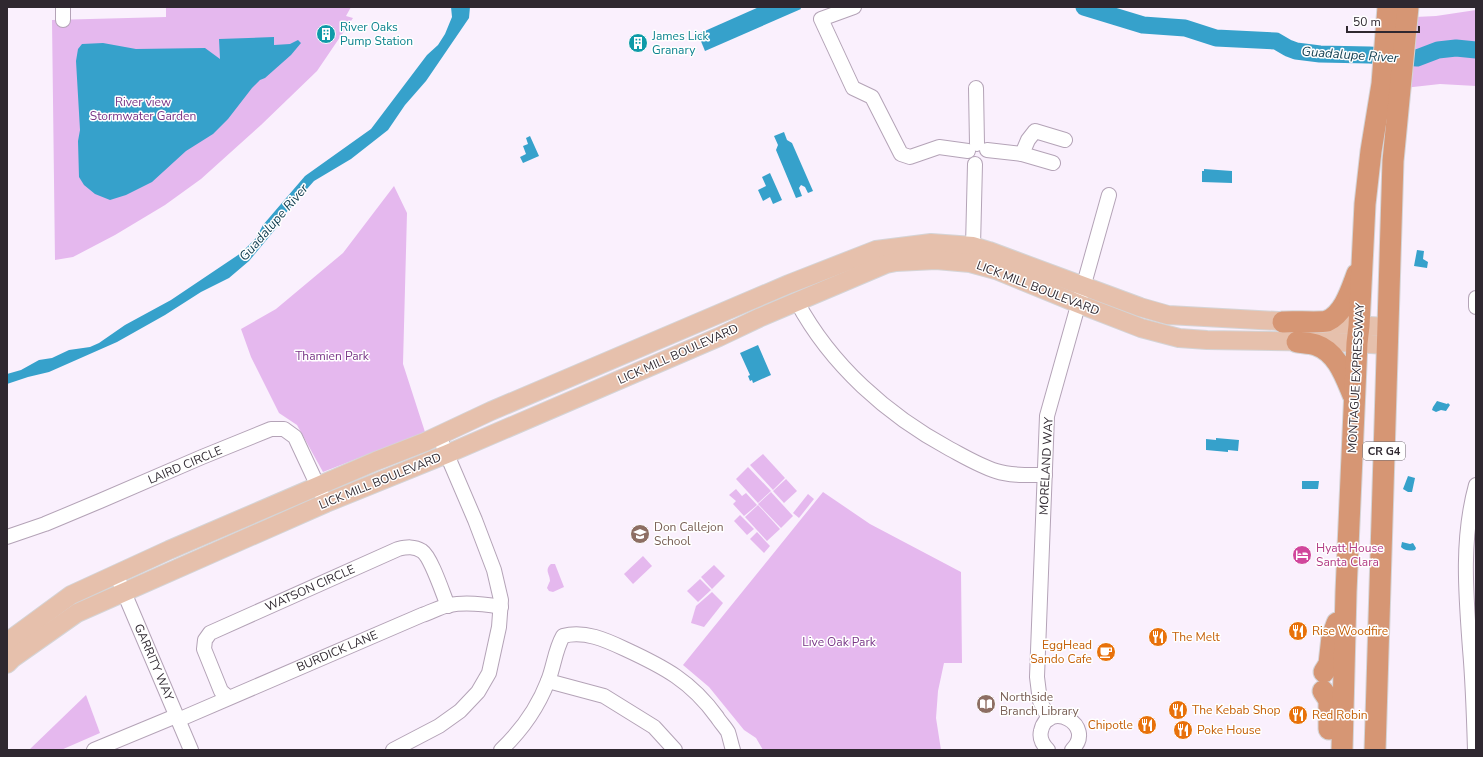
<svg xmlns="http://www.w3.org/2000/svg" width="1483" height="757" font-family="'Nunito Sans',sans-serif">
<rect width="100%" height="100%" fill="#faf0fd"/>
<g fill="#e5b8ee">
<path d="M170 7H351L346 16 353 18 317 71 261 125 201 179 165 205 115 235 73 257 55 260 52 20 166 17V8Z"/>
<path d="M1476 10V86L1440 84 1404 88 1415 17 1436 16Z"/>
<path d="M394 186 407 213 403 364 425 432 323 472 297 425 279 413 251 357 241 329 276 309 343 253Z"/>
<path d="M763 454 785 478 773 490 750 465Z"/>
<path d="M748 467 771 491 758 503 736 479Z"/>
<path d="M786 479 797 491 784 503 773 491Z"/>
<path d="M736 489 742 496 746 493 757 505 744 516 733 504 736 501 729 495Z"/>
<path d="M771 492 793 516 781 528 758 504Z"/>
<path d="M823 492 870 524 961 572 962 663H944L938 691 936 718 941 750H763L756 738 744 730 709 687 683 665Z"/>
<path d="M808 494 814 499 799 518 793 513Z"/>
<path d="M758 505 780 529 767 541 745 517Z"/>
<path d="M740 515 754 529 747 535 734 521Z"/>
<path d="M757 532 770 546 764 553 750 539Z"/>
<path d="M643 556 652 566 633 584 624 574Z"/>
<path d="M551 564H555L564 587 553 592 549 591 547 588C548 585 549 583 550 581 550 574 544 570 551 564Z"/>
<path d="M714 565 725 576 712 589 701 577Z"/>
<path d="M700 579 711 590 698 602 687 591Z"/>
<path d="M712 592 723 603 704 627 691 623 696 606Z"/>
<path d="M86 695 100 733 61 750H29Z"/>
</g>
<g fill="#36a1cb">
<path d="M451 7H470L469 18 426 81 405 105 388 130 351 159 314 181 284 215 278 226 249 261 229 278 201 292 165 315 117 342 49 372 28 377 7 384V374L21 370 39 360 52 358 69 350 90 347 99 343 125 325 171 300 241 253 256 238 263 225 305 176 371 129 427 55 438 45 445 34 452 17Z"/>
<path d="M759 7H800L801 9 705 51 698 34Z"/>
<path d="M274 37V45L290 44 298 40 301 43 291 55 265 78 260 80 252 88 228 119 213 134 186 151 152 182 126 195 110 200 95 194 84 185 79 177 78 141 80 130 76 61 78 49 82 44 103 43 136 49 205 48 220 59 219 39Z"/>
<path d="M784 132 787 140 792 143 813 191 808 193 805 187 801 185 799 188 802 196 796 198 776 150 778 145 774 136Z"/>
<path d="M530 136 539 156 523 163 520 157 526 154 523 146 528 144 526 138Z"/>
<path d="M1204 169 1232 171V183L1202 182V171H1204Z"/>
<path d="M770 173 782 200 773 204 770 197 763 201 758 190 766 186 762 177Z"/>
<path d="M1417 250 1424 251 1423 259 1428 262 1427 268 1414 266Z"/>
<path d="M758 345 771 375 753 383 752 380 750 381 748 376 750 375 740 353Z"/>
<path d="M1437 401 1447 404 1448 403 1450 405 1446 411 1441 410 1436 412 1432 410 1433 407Z"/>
<path d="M1216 438 1239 440 1238 451 1228 450V452L1206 450V439L1216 440Z"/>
<path d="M1408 476 1415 478 1412 492H1408L1403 489Z"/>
<path d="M1302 481H1319L1318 489H1302Z"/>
<path d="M1402 542 1410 544 1413 543 1416 548 1415 550C1410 551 1405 551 1401 547Z"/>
</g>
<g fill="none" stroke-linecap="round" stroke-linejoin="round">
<path stroke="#36a1cb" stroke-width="17" d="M1084 7 1143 25 1185 28 1216 38 1276 41 1288 48 1296 51 1320 54 1369 55 1417 58 1438 50 1456 48 1476 50"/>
<g stroke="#b4a3b7" stroke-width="16">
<g id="minor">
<path d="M63 7V20"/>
<path d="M854 7 821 19 853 88 872 97 901 154 910 157 939 147 968 151"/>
<path d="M976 88 977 144"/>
<path d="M987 150 1022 154 1053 163"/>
<path d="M1022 154 1028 140 1035 131 1065 140"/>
<path d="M971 256 973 246 975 164"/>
<path d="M1476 298V307"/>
<path d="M797 302C831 365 887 415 950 449 965 457 980 466 996 471 1011 476 1029 475 1045 475"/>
<path d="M7 537 45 524 100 501 202 457 271 429H284L295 437 322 495"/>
<path d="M120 583 191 750"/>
<path d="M548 681 604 696 654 727 675 750"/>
<path d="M228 697 221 691 204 649 205 640 210 633 398 549C407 547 414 546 422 551 431 557 443 594 448 606"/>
<path d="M1049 719 1040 701 1037 677 1047 416 1109 195"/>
<path d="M178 720 422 615C431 612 440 607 449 605 466 602 484 604 501 607"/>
<path d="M94 750 176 716"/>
<path d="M393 750 439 726 460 711 478 692 489 673 499 627 501 600 494 570 475 520 439 436"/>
<path d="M501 750C521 731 538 707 548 681 554 666 555 650 563 636 584 630 606 640 625 649 664 667 691 681 717 717 720 722 725 727 728 732 730 738 731 744 733 750"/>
<path d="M1048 750C1043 745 1039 739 1041 731 1048 699 1097 725 1072 750"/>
<path d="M1475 750C1474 716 1473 683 1470 649 1466 595 1461 539 1476 485"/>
</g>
</g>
<g stroke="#d5d4d6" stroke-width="20">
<g id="major">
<path d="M7 642 71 595 169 550 376 461 425 442 491 411 789 284 876 250 931 243 973 246 989 251 1140 307 1168 315 1388 327"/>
<path d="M7 664 13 658 77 613 326 503 447 454 719 337 761 317 886 264 896 262 936 260 970 263 996 270 1079 304 1141 328 1179 338 1207 340 1337 342 1387 345"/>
</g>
</g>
<g stroke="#d5d4d6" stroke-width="23">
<g id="highway">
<path d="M1283 322C1291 321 1321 323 1327 321 1344 314 1351 290 1357 274"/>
<path d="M1297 342C1303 343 1310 343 1316 345 1337 352 1345 376 1353 395"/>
<path d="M1324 672 1329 664 1332 637 1337 623"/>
<path d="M1323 691 1329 700V729"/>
<path d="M1342 750 1346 592 1357 343 1359 326 1365 204 1371 151 1382 84 1388 7"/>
<path d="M1375 750 1393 161 1408 7"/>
</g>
</g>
<use href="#minor" stroke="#fff" stroke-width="14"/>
<use href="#major" stroke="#e6c0ac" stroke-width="18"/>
<use href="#highway" stroke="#d69674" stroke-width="21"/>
</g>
<defs>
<g id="building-disc" transform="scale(1)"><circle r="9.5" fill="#0f9aa8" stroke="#fff"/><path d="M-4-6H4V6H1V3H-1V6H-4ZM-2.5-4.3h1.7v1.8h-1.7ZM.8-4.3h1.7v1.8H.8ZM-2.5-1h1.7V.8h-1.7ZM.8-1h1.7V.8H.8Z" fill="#fff"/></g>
<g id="school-disc" transform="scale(1)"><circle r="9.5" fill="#8d6e63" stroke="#fff"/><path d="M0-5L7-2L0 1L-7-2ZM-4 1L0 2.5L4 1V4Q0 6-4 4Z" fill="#fff"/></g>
<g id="hotel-disc" transform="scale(1)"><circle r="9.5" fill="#d1479c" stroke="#fff"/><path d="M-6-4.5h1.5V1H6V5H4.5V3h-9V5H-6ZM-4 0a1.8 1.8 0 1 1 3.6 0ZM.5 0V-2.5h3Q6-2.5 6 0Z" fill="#fff"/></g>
<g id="restaurant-disc" transform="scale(1)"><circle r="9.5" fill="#e8710a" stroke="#fff"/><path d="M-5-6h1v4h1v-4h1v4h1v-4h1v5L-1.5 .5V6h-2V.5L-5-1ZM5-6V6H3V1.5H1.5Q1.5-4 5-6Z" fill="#fff"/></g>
<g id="cafe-disc" transform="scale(1)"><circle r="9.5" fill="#e8710a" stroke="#fff"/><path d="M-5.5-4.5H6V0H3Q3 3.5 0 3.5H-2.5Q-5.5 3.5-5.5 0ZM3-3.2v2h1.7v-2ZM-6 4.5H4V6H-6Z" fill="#fff"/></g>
<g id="library-disc" transform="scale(1)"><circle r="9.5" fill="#8d6e63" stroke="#fff"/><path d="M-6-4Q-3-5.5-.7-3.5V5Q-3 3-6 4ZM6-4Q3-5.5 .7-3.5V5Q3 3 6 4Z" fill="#fff"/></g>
</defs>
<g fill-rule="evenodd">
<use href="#building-disc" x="326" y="34"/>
<use href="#building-disc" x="638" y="43"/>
<use href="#school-disc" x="640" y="534"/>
<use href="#hotel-disc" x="1302" y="555"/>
<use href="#restaurant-disc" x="1298" y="631"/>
<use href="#restaurant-disc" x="1158" y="637"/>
<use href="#cafe-disc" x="1106" y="652"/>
<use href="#library-disc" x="986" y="704"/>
<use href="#restaurant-disc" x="1178" y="710"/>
<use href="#restaurant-disc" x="1298" y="715"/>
<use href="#restaurant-disc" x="1147" y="725"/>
<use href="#restaurant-disc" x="1183" y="730"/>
</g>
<g text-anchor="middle" stroke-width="3" stroke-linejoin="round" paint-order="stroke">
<rect fill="#fff" stroke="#6d686e" stroke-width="1" x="1363" y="442" width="42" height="18" rx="3"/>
<g font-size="11" font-weight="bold" fill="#2f2830">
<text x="1384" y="455">CR G4</text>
</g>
<g font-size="12" fill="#0d838f" stroke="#fff" text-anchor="start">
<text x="340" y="31">River Oaks<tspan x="340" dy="14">Pump Station</tspan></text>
<text x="652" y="40">James Lick<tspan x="652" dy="14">Granary</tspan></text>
</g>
<g font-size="12" fill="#793687" stroke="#fff">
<text x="143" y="106">River view<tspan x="143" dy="14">Stormwater Garden</tspan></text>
<text x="332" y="360">Thamien Park</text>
<text x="839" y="646">Live Oak Park</text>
</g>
<g font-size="12" fill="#2f2830" stroke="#fff">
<text transform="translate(1038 288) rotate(21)" y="4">LICK MILL BOULEVARD</text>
<text transform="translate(678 354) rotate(-24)" y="4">LICK MILL BOULEVARD</text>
<text transform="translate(1356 378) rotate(-87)" y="4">MONTAGUE EXPRESSWAY</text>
<text transform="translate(185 465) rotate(-23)" y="4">LAIRD CIRCLE</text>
<text transform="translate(1046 466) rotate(-87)" y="4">MORELAND WAY</text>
<text transform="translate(380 481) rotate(-22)" y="4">LICK MILL BOULEVARD</text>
<text transform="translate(310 588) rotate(-24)" y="4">WATSON CIRCLE</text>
<text transform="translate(337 651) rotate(-23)" y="4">BURDICK LANE</text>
<text transform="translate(154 662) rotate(67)" y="4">GARRITY WAY</text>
</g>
<g font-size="12" fill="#785e54" stroke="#fff" text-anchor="start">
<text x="654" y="531">Don Callejon<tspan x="654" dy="14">School</tspan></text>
<text x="1000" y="701">Northside<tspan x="1000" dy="14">Branch Library</tspan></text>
</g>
<g font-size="12" fill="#b23c85" stroke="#fff" text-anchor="start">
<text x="1316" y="552">Hyatt House<tspan x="1316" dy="14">Santa Clara</tspan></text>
</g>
<g font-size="12" fill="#c56008" stroke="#fff" text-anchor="start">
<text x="1312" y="635">Rise Woodfire</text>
<text x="1172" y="641">The Melt</text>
<text x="1092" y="649" text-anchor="end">EggHead<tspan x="1092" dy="14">Sando Cafe</tspan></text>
<text x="1192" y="714">The Kebab Shop</text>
<text x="1312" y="719">Red Robin</text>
<text x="1133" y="729" text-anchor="end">Chipotle</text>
<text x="1197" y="734">Poke House</text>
</g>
<g font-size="13" font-style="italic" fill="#0f3d4f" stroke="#fff">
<text transform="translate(1350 54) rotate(4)" y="5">Guadalupe River</text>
<text transform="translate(273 222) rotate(-49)" y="5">Guadalupe River</text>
</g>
</g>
<rect width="1483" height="757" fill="none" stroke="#2f2830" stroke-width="16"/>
<path d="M1347 26v6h72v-6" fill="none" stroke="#2f2830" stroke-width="2"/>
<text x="1353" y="26" font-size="12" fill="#2f2830" stroke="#ffffff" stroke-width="3" paint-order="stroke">50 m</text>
</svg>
